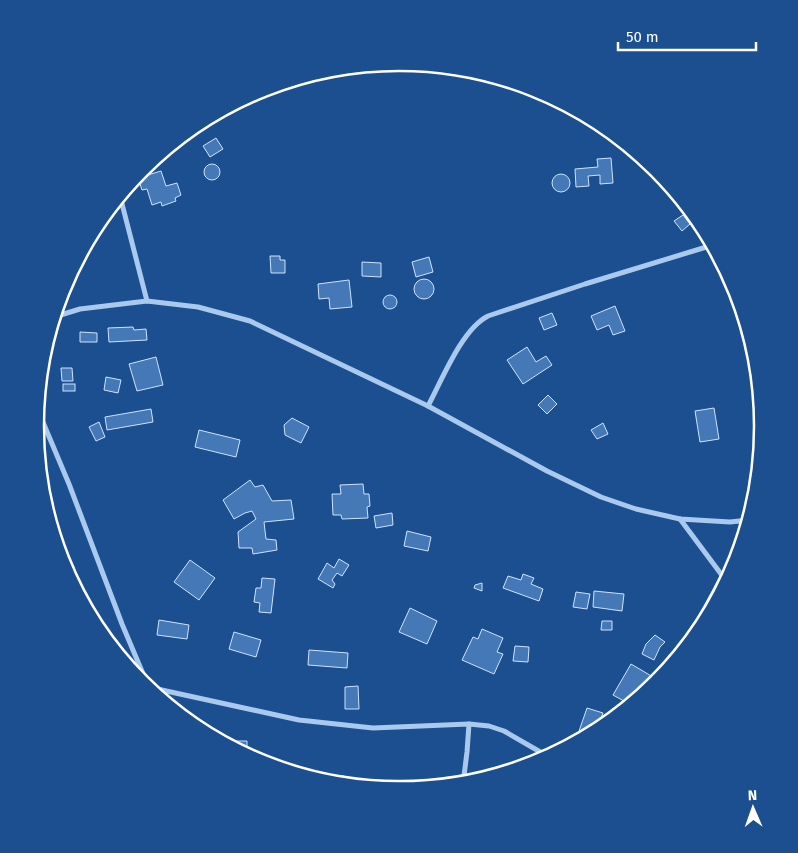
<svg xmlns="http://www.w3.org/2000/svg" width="798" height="853" font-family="'Fira Sans',sans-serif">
<rect width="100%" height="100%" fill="#1b4f8f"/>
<g fill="#4478b7" stroke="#cfe3fa">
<path d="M216 138 223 149 210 157 203 146Z"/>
<path d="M611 158 613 183 600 184V175L588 176 589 186 576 187 575 169 598 167 597 159Z"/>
<circle cx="212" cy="172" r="8"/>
<path d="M161 171 166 186 177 183 181 195 175 198 176 201 162 206 161 202 152 205 147 189 142 190 138 178Z"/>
<circle cx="561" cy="183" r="9"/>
<path d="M663 177 670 186 662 184Z"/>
<path d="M683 215 690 224 682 231 674 221Z"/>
<path d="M270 256H280V260H285V273H271Z"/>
<path d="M429 257 433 272 416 277 412 262Z"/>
<path d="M362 262 381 263V277L362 276Z"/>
<circle cx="424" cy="289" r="10"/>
<path d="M349 280 352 307 330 309 329 298 319 299 318 284Z"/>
<circle cx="390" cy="302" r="7"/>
<path d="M615 306 625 331 613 335 609 325 597 330 591 316Z"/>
<path d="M552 313 557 325 544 330 539 318Z"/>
<path d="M133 327 134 330 146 329 147 340 109 342 108 328Z"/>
<path d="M80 332 97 333V342H80Z"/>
<path d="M527 347 536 362 546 356 552 365 523 384 507 360Z"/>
<path d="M156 357 163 385 137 391 129 364Z"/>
<path d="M61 368H72L73 381H62Z"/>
<path d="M106 377 121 380 118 393 104 390Z"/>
<rect x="63" y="384" width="12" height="7"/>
<path d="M548 395 557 404 547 414 538 405Z"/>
<path d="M714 408 719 439 700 442 695 411Z"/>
<path d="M151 409 153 422 107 430 105 417Z"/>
<path d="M292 418 309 427 301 443 285 435 284 425Z"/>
<path d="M99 422 105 437 96 441 89 427Z"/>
<path d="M603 423 608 434 597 439 591 430Z"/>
<path d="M199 430 240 440 236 457 195 447Z"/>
<path d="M250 480 255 487 263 485 272 501 291 500 294 519 264 522 266 539 276 540 277 550 253 554 252 548H239L238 532 256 519 252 511 245 513 234 519 223 500Z"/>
<path d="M363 484 364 494H369L370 506 367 507 368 518 342 519 341 515H333L332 494H341L340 485Z"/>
<path d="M392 513 393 525 376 528 374 516Z"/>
<path d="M407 531 431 537 428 551 404 546Z"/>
<path d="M339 559 349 565 342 576 337 573 332 580 335 584 333 588 318 579 327 563 334 568Z"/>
<path d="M190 560 215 578 199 600 174 582Z"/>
<path d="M67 563 74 566 70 574 66 572 64 568Z"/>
<path d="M523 574 534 578 531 584 543 589 539 601 503 588 508 576 521 580Z"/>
<path d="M262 578 275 579 271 613 259 612 260 603 254 602 256 588H261Z"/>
<path d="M482 583V591L474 588 475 585Z"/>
<path d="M594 591 624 594 622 611 593 607Z"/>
<path d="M576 592 590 594 587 609 573 607Z"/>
<path d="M410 608 437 621 427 644 399 632Z"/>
<path d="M159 620 189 625 187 639 157 635Z"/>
<path d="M602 621H612V630H601Z"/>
<path d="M482 629 503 638 497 652 503 654 494 674 462 660 473 637 478 639Z"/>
<path d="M234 632 261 640 256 657 229 649Z"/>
<path d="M655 635 665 642 660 647 654 660 642 654 646 644Z"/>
<path d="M515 646 529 647 528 662 513 661Z"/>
<path d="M309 650 348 653 347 668 308 665Z"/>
<path d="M631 664 653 677 642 696 631 705 613 695Z"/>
<path d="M358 686 359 709H345V687Z"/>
<path d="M587 708 603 713 596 732 586 737 578 734Z"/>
<path d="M232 741H247V754L232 748Z"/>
<path d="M284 770H306V777Z"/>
<path d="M320 776H344V785L320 781Z"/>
</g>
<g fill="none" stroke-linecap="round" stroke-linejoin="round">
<g stroke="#a9c9ee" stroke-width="5">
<path d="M120 196 147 301"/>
<path d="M54 317 80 309 147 301 198 307 250 321 428 406 547 471 601 497 636 509 680 519 730 522 749 520"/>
<path d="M428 406C442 380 462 329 488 316L585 284 713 245"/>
<path d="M37 408 69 484 122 624 149 688"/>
<path d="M680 519 727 582"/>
<path d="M681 653 722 577"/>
<path d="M148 687 299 720 373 728 469 724 489 726 504 731 549 757"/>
<path d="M463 784 467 752 469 724"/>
</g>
</g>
<path d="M0 0H798V853H0ZM44 426a355 355 0 1 1 710 0a355 355 0 1 1-710 0Z" fill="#1b4f8f" fill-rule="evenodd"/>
<path fill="none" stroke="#fff" stroke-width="2.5" d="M44 426a355 355 0 1 1 710 0a355 355 0 1 1-710 0Z"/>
<g transform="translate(753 808) rotate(358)" stroke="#1b4f8f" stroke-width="4" paint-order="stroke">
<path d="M0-4L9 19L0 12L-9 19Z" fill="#ffffff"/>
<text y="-8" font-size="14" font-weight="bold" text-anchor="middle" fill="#ffffff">N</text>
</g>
<path d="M618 42v8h138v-8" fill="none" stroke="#ffffff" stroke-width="2.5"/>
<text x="626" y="42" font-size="15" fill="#ffffff" stroke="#1b4f8f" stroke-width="4" paint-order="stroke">50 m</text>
</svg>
